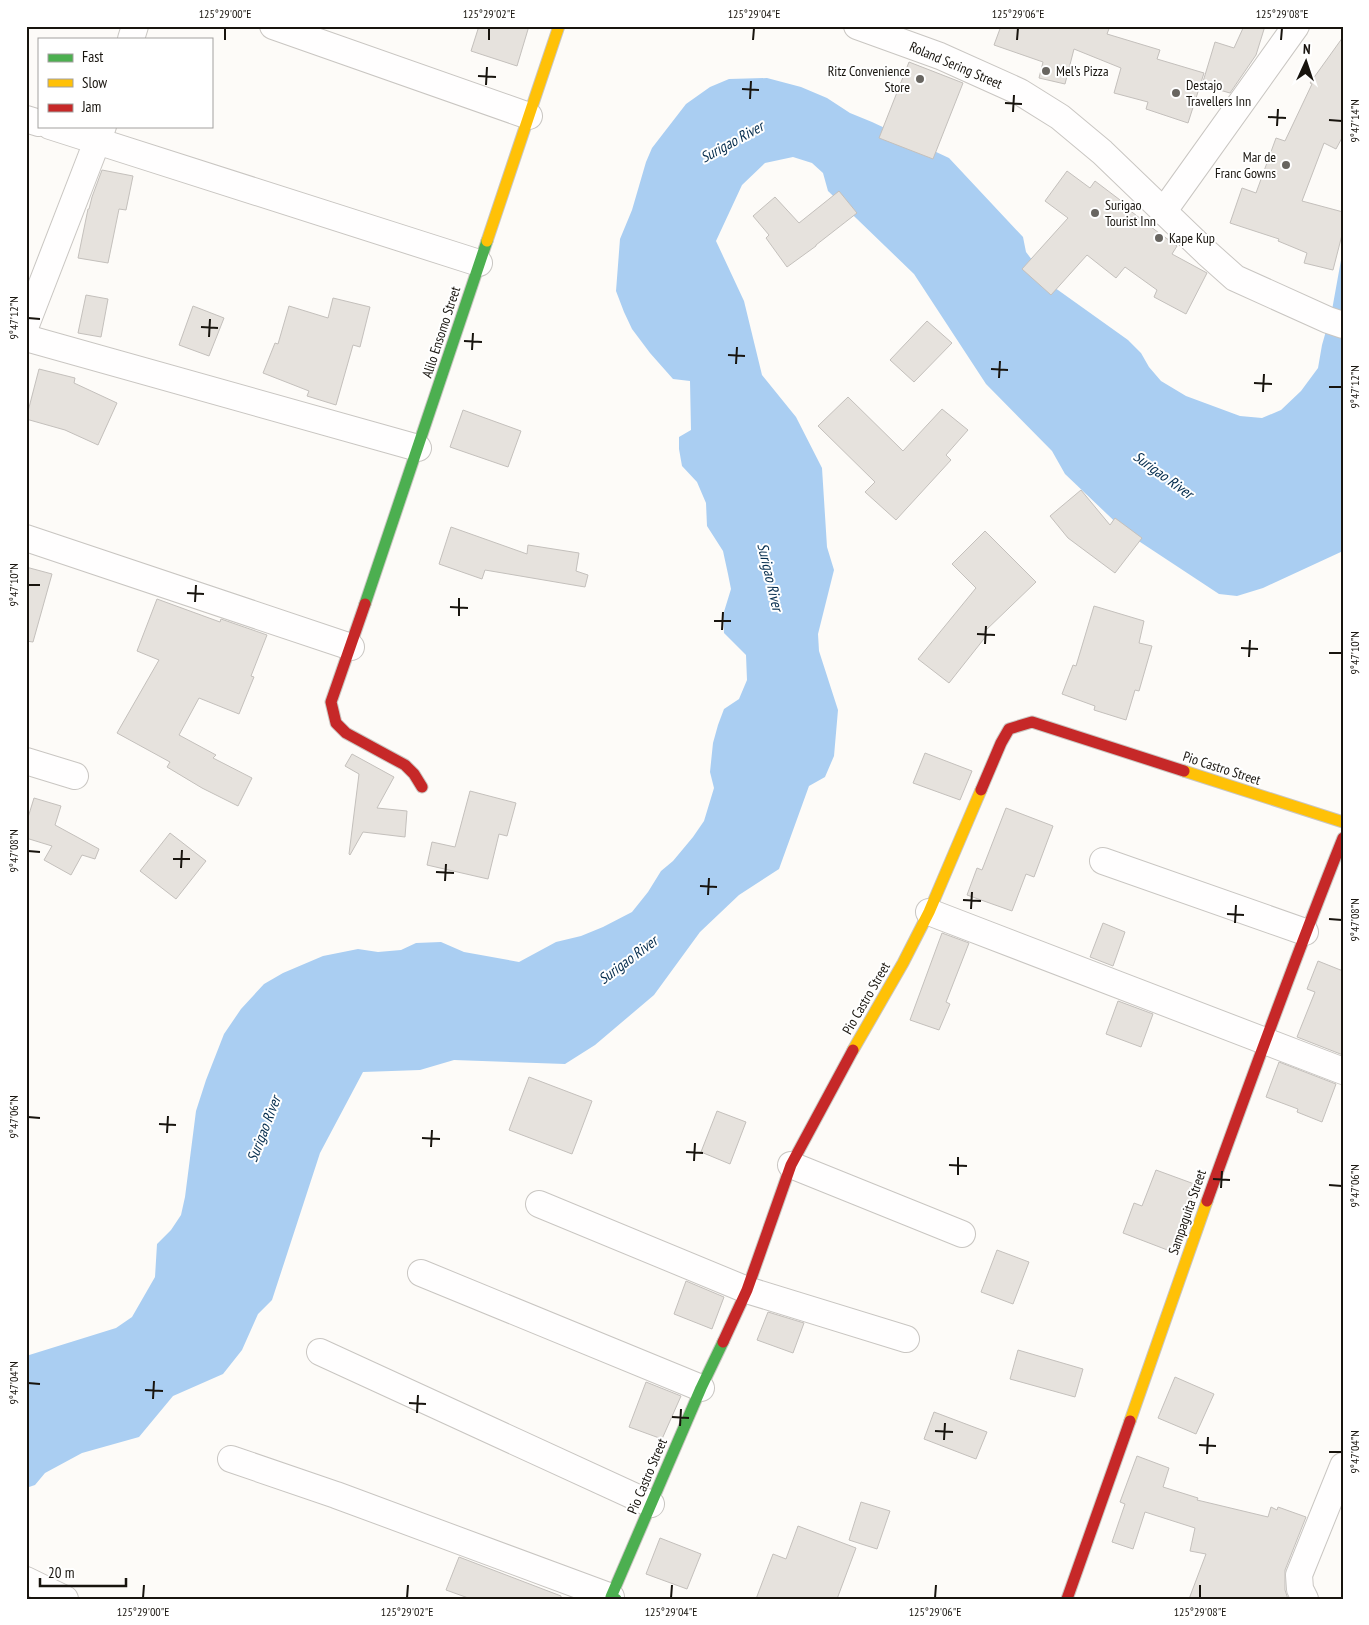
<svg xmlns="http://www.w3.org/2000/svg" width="1369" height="1625" font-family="'PT Sans Narrow',sans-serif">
<rect width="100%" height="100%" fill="#fdfbf8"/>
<path fill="#aacef2" d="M767 78 801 87 827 98 850 113 872 122 949 158 1023 237 1026 252 1051 285 1128 340 1141 353 1149 367 1161 381 1186 396 1240 416 1262 418 1281 410 1301 391 1318 368 1322 345 1332 310 1343 249V551L1263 588 1237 596 1219 594 1128 534 1065 474 1052 451 986 384 914 274 828 191 823 173 812 163 793 157 765 163 742 185 716 241 744 301 762 375 796 417 822 468 827 547 834 570 818 634 819 651 838 710 834 756 825 777 809 786 779 869 739 895 700 932 654 995 595 1045 565 1064 454 1060 420 1070 363 1072 320 1153 272 1300 258 1314 242 1350 223 1374 173 1396 139 1437 82 1453 45 1473 35 1485 26 1488V1356L116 1328 132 1317 155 1277 157 1244 171 1230 181 1215 185 1197 196 1111 206 1080 224 1034 241 1009 264 984 283 973 323 956 358 949 378 952 401 950 416 943 441 942 464 952 519 962 556 942 581 936 603 927 632 912 648 892 661 871 673 861 693 837 704 821 714 788 710 772 713 743 718 725 724 709 739 699 747 680 746 655 724 633 723 615 731 589 728 574 723 551 707 526 706 503 697 482 682 466 679 449V437L691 430 690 381 673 379 650 353 632 329 624 312 616 291 620 239 632 210 646 162 652 148 686 104 710 87 729 79Z"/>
<g fill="#e6e2dd" stroke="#c4c0bc">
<path d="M479 26H529L517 66 471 51Z"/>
<path d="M1001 26H1110L1107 34 1160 50 1157 59 1204 73 1188 123 1146 109 1148 102 1114 93 1121 68 1074 49 1065 84 1039 78 1043 62 994 45Z"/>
<path d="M1244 26H1265L1256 55 1230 93 1202 85 1215 42 1234 48Z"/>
<path d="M1343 37V136L1336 149 1324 143 1302 201 1343 212V231L1333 270 1304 263 1307 253 1278 241 1279 239 1230 223 1242 188 1256 193 1276 138 1285 141 1312 84 1310 83Z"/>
<path d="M909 62 963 83 933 159 879 138Z"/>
<path d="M102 170 133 176 126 210 119 209 108 263 78 258 88 209H89L92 197Z"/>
<path d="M1067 171 1090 188 1095 181 1124 203 1123 205 1155 230 1177 246 1172 254 1207 273 1186 314 1154 297 1157 290 1125 267 1116 278 1087 255 1051 295 1022 269 1068 218 1045 201Z"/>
<path d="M839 191 857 213 816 245V246L787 267 766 238 769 235 753 216 775 197 799 223Z"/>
<path d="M86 295 108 299 101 337 78 333Z"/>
<path d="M333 298 370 307 360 347 353 345 336 405 307 396 309 391 263 373 275 343 278 344 289 306 328 318Z"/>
<path d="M193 306 224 318 209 356 179 345Z"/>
<path d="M927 321 952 343 914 382 890 360Z"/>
<path d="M39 369 75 378 74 383 117 403 98 445 65 430 26 419Z"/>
<path d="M848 397 903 451 942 409 968 430 946 455 951 460 896 520 865 492 875 482 818 426Z"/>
<path d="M463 410 521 431 508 467 450 447Z"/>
<path d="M1081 490 1110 525 1115 518 1142 538 1115 573 1068 538 1050 516Z"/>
<path d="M451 527 527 554 528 545 579 553 576 571 588 575 585 587 485 570 482 579 439 564Z"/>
<path d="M985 531 1036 582 984 632 987 635 949 683 918 659 976 588 952 564Z"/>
<path d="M26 567 52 574 33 642 26 641Z"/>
<path d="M157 599 220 622 221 619 267 635 251 676 254 677 239 714 199 698 179 735 216 755 213 758 252 778 238 806 202 788 167 767 170 762 117 733 159 660 137 651Z"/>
<path d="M1094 606 1144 621 1139 643 1152 646 1139 691 1135 690 1126 720 1094 710 1095 706 1062 694 1073 665 1076 666Z"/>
<path d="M925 753 972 771 960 800 913 783Z"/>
<path d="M352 754 394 777 377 808 407 811 405 837 363 832 350 855 349 854 359 774 345 766Z"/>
<path d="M470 791 516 803 507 836 499 834 488 879 427 865 432 842 455 847Z"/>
<path d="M34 798 61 806 55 825 99 849 95 859 82 855 71 875 44 860 52 846 26 838V824Z"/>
<path d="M1006 808 1053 826 1034 877 1026 874 1012 911 967 895 977 868 982 870Z"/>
<path d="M170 833 206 861 176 899 140 871Z"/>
<path d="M1103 923 1125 932 1113 966 1090 957Z"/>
<path d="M942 933 969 943 946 1002 950 1004 939 1030 910 1020Z"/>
<path d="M1318 961 1343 971V1055L1297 1037 1315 992 1307 989Z"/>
<path d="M1118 1001 1153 1014 1141 1047 1106 1034Z"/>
<path d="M1279 1062 1336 1084 1322 1122 1297 1112 1298 1109 1266 1097Z"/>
<path d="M529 1077 592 1101 572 1154 509 1130Z"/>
<path d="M717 1111 746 1122 730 1164 701 1152Z"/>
<path d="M1156 1170 1197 1185 1170 1251 1123 1233 1134 1203 1142 1206Z"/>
<path d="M997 1250 1029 1262 1013 1304 981 1292Z"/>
<path d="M686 1281 724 1297 712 1329 674 1314Z"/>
<path d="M768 1312 804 1323 793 1353 757 1340Z"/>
<path d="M1018 1350 1083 1369 1075 1397 1010 1379Z"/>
<path d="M1175 1377 1214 1394 1196 1434 1158 1418Z"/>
<path d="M646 1382 681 1396 662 1439 629 1427Z"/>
<path d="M934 1412 987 1432 976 1459 924 1439Z"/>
<path d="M1137 1456 1169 1468 1163 1487 1198 1498 1197 1500 1268 1517 1271 1507 1277 1510 1278 1507 1306 1517 1285 1570V1590L1288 1599H1189L1206 1554 1190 1551 1195 1528 1145 1512 1133 1549 1112 1542 1125 1504 1120 1502Z"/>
<path d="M861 1502 890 1511 877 1549 849 1540Z"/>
<path d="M798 1526 856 1548 837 1599H756L773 1554 786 1559Z"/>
<path d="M660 1538 701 1554 687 1589 646 1574Z"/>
<path d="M459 1557 561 1596V1599H471L446 1590Z"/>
</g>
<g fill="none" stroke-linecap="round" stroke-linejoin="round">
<g stroke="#c9c6c2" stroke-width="28">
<g id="street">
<path d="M273 26 529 116"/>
<path d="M857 26 940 56 1020 92 1060 117 1102 152 1207 253 1235 278 1328 320 1343 325"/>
<path d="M131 39 135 26"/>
<path d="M26 119 39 123"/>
<path d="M50 126 479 263"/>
<path d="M1163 212 1296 26"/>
<path d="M26 325 103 126"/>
<path d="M26 338 418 448"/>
<path d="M26 538 351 647"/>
<path d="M26 761 75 776"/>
<path d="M1103 861 1305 932"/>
<path d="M929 912 1343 1071"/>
<path d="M791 1165 962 1234"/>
<path d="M539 1204 747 1290 906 1339"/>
<path d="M421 1273 701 1388"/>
<path d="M320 1352 651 1504"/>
<path d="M231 1459 336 1495 611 1597"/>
<path d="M26 1580 65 1599"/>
<path d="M1305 1599 1300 1589 1299 1575 1343 1466"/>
</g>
</g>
<g stroke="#c9c6c2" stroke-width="13">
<g id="fast">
<path d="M365 604 487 241"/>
<path d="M616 1599 611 1597 701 1388 723 1342"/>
</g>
</g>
<g stroke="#c9c6c2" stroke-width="13">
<g id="slow">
<path d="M487 241 559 26"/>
<path d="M1184 771 1343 822"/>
<path d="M853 1050 903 963 929 912 981 790"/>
<path d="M1130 1421 1207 1201"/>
</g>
</g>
<g stroke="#c9c6c2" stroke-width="13">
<g id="jam">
<path d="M365 604 331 702 336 723 346 733 405 765 414 774 422 787"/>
<path d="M981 790 1001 743 1009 729 1032 722 1184 771"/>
<path d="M1207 1201C1251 1079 1295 958 1343 838"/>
<path d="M723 1342 747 1290 791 1165 853 1050"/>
<path d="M1067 1599 1130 1421"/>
</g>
</g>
<use href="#street" stroke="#fffefe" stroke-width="26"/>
<use href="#fast" stroke="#4caf50" stroke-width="11"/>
<use href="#slow" stroke="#ffc107" stroke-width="11"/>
<use href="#jam" stroke="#c62828" stroke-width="11"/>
</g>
<path fill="none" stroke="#18140e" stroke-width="2" d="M225 40V28M489 40V28M753 40 754 28M1017 40 1018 28M1281 40 1282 28M478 76 496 77M486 85 487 67M742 89 759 90M750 99 751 81M1005 103 1022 104M1013 112 1014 95M1268 117 1286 118M1329 120 1342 121M1277 126 1278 109M28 318 40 319M201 327 218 328M209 337 210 319M464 341 482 342M472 350 473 333M728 355 745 356M736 364 737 347M991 369 1008 370M999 378 1000 361M1254 383 1272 384M1329 387H1342M1263 392 1264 374M28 585H40M187 593 204 594M195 602 196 585M450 607 468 608M459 616V598M714 621H731M722 630 723 612M977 634 995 635M985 644 986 626M1241 648 1258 649M1329 653H1342M1249 657 1250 640M28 851 40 852M173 859H190M181 868 182 850M436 872 454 873M445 881 446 864M700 886 717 887M708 895 709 878M963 900 981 901M971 909 972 892M1227 914 1244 915M1329 919 1342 920M1235 923 1236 905M28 1117 40 1118M159 1124 176 1125M167 1133 168 1116M422 1138 440 1139M431 1147 432 1130M686 1152 703 1153M694 1161 695 1143M949 1165 967 1166M958 1175V1157M1213 1179 1230 1180M1329 1185 1342 1186M1221 1188 1222 1171M28 1383 40 1384M145 1390 163 1391M153 1399 154 1381M409 1403 426 1404M417 1413 418 1395M672 1417 689 1418M680 1426 681 1409M935 1431 953 1432M944 1440 945 1423M1199 1445 1216 1446M1329 1452H1342M1207 1454 1208 1437M143 1598 144 1585M407 1598 408 1585M671 1598 672 1585M935 1598 936 1585M1200 1598V1585"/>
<g fill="#686560" stroke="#fff" stroke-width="2">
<circle cx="1046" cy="71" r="5"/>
<circle cx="920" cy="79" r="5"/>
<circle cx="1176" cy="93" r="5"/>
<circle cx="1286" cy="165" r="5"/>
<circle cx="1095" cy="213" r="5"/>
<circle cx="1159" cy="238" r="5"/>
</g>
<g text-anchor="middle" stroke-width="4" stroke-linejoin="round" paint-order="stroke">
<g font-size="14" fill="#18140e" stroke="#fff">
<text transform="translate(956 65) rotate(23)" y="5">Roland Sering Street</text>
<text transform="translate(441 332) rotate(-72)" y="5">Alilo Ensomo Street</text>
<text transform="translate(1222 768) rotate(18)" y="5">Pio Castro Street</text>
<text transform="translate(866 998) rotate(-60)" y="5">Pio Castro Street</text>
<text transform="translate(1187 1212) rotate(-71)" y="5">Sampaguita Street</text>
<text transform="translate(647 1476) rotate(-67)" y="5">Pio Castro Street</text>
</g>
<g font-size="14" fill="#18140e" stroke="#fff" text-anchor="start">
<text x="910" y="76" text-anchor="end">Ritz Convenience<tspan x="910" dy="16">Store</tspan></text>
<text x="1056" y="76">Mel's Pizza</text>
<text x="1186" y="90">Destajo<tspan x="1186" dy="16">Travellers Inn</tspan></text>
<text x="1276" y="162" text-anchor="end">Mar de<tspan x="1276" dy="16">Franc Gowns</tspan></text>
<text x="1105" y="210">Surigao<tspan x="1105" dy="16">Tourist Inn</tspan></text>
<text x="1169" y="243">Kape Kup</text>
</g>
<g font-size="15" font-style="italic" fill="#042c4d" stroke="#fff">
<text transform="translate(732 142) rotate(-29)" y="5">Surigao River</text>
<text transform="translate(1163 475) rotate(36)" y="5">Surigao River</text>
<text transform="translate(770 577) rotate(77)" y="5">Surigao River</text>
<text transform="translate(628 960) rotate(-37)" y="5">Surigao River</text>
<text transform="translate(264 1129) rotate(-69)" y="5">Surigao River</text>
</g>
</g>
<rect width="1369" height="1625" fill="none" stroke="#ffffff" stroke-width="55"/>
<rect x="38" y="38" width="175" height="90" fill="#ffffff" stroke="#a3a19f"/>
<rect x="48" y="54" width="25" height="8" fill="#4caf50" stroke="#a3a19f"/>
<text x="82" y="62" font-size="15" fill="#18140e">Fast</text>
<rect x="48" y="79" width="25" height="8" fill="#ffc107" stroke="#a3a19f"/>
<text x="82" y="88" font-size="15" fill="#18140e">Slow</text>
<rect x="48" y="104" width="25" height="8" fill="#c62828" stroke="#a3a19f"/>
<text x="82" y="112" font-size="15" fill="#18140e">Jam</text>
<g transform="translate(1306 62) rotate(3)" stroke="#ffffff" stroke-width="4" paint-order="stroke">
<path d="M0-4L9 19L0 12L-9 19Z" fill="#18140e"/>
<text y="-8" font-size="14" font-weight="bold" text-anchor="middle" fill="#18140e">N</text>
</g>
<path d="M40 1578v8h86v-8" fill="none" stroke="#18140e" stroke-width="2.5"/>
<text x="48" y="1578" font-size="15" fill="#18140e" stroke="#ffffff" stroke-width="4" paint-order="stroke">20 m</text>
<rect x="28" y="28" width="1314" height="1570" fill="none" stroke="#18140e" stroke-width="2"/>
<g font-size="12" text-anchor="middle" fill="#18140e">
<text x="225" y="18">125°29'00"E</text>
<text x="489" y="18">125°29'02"E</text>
<text x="754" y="18">125°29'04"E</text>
<text x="1018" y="18">125°29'06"E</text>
<text x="1282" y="18">125°29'08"E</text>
<text transform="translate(1355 121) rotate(-90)" y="4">9°47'14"N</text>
<text transform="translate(14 318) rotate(-90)" y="4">9°47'12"N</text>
<text transform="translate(1355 387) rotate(-90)" y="4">9°47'12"N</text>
<text transform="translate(14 585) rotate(-90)" y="4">9°47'10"N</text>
<text transform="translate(1355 653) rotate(-90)" y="4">9°47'10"N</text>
<text transform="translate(14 851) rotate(-90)" y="4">9°47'08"N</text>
<text transform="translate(1355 920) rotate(-90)" y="4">9°47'08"N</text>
<text transform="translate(14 1117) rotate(-90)" y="4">9°47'06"N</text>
<text transform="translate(1355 1186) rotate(-90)" y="4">9°47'06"N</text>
<text transform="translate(14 1383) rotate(-90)" y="4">9°47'04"N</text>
<text transform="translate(1355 1452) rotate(-90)" y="4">9°47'04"N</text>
<text x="143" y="1616">125°29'00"E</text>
<text x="407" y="1616">125°29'02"E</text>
<text x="671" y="1616">125°29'04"E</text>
<text x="935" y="1616">125°29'06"E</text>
<text x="1200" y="1616">125°29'08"E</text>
</g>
</svg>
